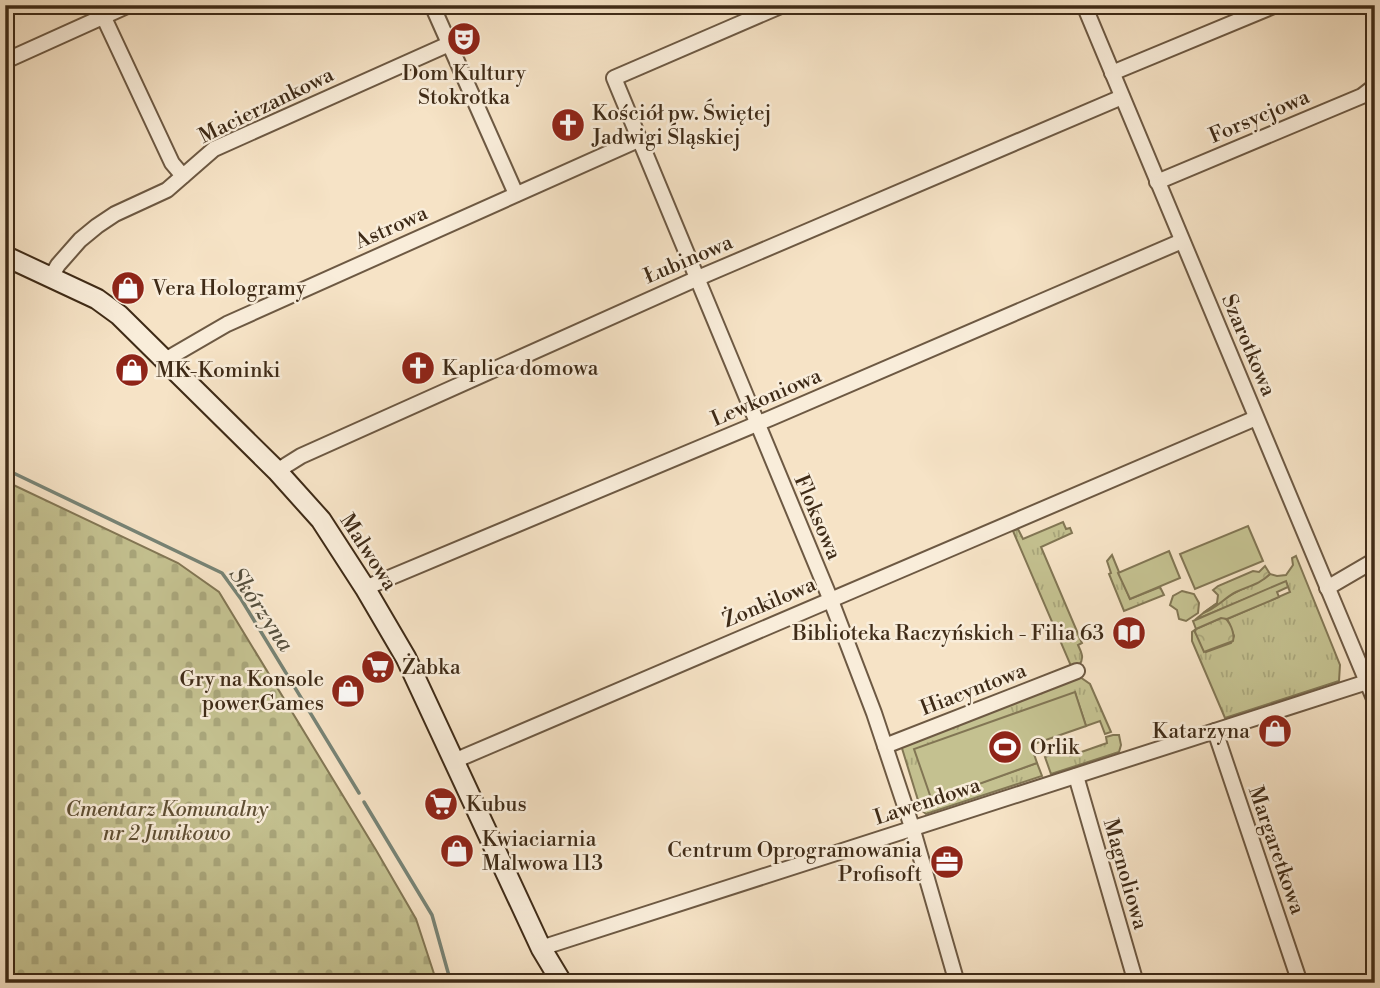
<svg xmlns="http://www.w3.org/2000/svg" width="1380" height="988" font-family="'Libre Bodoni',serif">
<defs>
<pattern id="grass-tufts" width="24" height="20" patternUnits="userSpaceOnUse" patternTransform="scale(1.75)"><rect width="24" height="20" fill="#c4c190"/><path d="M3 7l-1-3M5 7V3M7 7l1-3M15 17l-1-3M17 17v-4M19 17l1-3" fill="none" stroke="#a9a67b"/></pattern>
<pattern id="cemetery-stones" width="16" height="16" patternUnits="userSpaceOnUse" patternTransform="scale(1.75)"><rect width="16" height="16" fill="#c4c190"/><path d="M2 7V4a2 2 0 0 1 4 0v3zM10 15v-3a2 2 0 0 1 4 0v3z" fill="#a9a67b"/></pattern>
<pattern id="park-crowns" width="20" height="18" patternUnits="userSpaceOnUse" patternTransform="scale(1.75)"><rect width="20" height="18" fill="#c4c190"/><path d="M2 6a3 3 0 1 1 6 0M12 15a3 3 0 1 1 6 0" fill="none" stroke="#a9a67b"/></pattern>
</defs>
<rect width="100%" height="100%" fill="#f6e3c6"/>
<filter id="stains"><feTurbulence type="fractalNoise" baseFrequency=".00286" numOctaves="4"/><feColorMatrix values="0 0 0 0 .2 0 0 0 0 .09 0 0 0 0 .02 0 0 0 .5 -.17"/></filter>
<radialGradient id="worn" r=".72"><stop offset=".6" stop-color="#630" stop-opacity="0"/><stop offset="1" stop-color="#630" stop-opacity=".3"/></radialGradient>
<g fill="url(#grass-tufts)" stroke="#827654" stroke-width="2">
<path d="M1063 522 1066 529 1070 528 1072 533 1041 547 1082 643 1078 645C1081 652 1085 658 1079 665L1071 666 1013 531 1018 529 1023 539Z"/>
<path d="M1112 555 1130 599 1160 587 1164 595 1124 611 1109 574 1111 573 1107 561Z"/>
<path d="M1296 556 1340 665 1339 681 1225 718 1192 641V632L1196 629 1195 632 1206 652 1231 643 1234 636 1227 619 1290 592 1286 582 1195 620C1202 613 1226 597 1236 592 1248 586 1260 583 1270 574L1277 576 1286 575 1293 565 1292 558Z"/>
<path d="M1080 677 1090 684 1111 732 1105 734 1100 721 1086 726 1075 693 932 800 1037 763 1042 776 926 814 921 810 901 745Z"/>
<path d="M1113 735H1119L1121 745 1119 752 1051 774 1045 757 1067 749 1070 756 1107 743 1106 737Z"/>
</g>
<path fill="url(#cemetery-stones)" stroke="#827654" stroke-width="2" d="M5 481 178 563 219 592 376 850 416 919 437 983H5Z"/>
<g fill="url(#park-crowns)" stroke="#827654" stroke-width="2">
<path d="M1265 566 1270 574C1260 584 1249 586 1236 592 1224 598 1216 609 1203 613L1217 603 1218 595 1213 590 1218 586 1253 571 1259 572Z"/>
<path d="M1182 591 1194 594 1199 603 1198 613 1186 621 1179 619 1177 610 1170 605 1173 596Z"/>
<path d="M1223 617C1230 620 1235 634 1233 641L1204 652 1195 632 1196 629Z"/>
</g>
<g fill="#c4c190" stroke="#827654" stroke-width="2">
<path d="M1248 526 1263 561 1195 589 1180 554Z"/>
<path d="M1169 551 1180 578 1130 599 1118 573Z"/>
<path d="M1286 581 1288 587 1277 592 1279 597 1227 619 1221 618 1196 629 1193 621Z"/>
<path d="M1075 692 1086 726 1031 745 1037 763 932 801 914 749Z"/>
</g>
<g fill="none" stroke-linecap="round" stroke-linejoin="round">
<g stroke="#778375" stroke-width="3.5">
<path d="M5 469 222 573 241 599 359 793"/>
<path d="M364 802 432 915 451 983"/>
</g>
<g stroke="#6d5943" stroke-width="18">
<g id="street">
<path d="M98 5 172 163 183 176"/>
<path d="M432 5 516 194"/>
<path d="M783 5 614 78 830 598 874 713 912 827 957 983"/>
<path d="M1084 5 1375 701"/>
<path d="M5 61 129 5"/>
<path d="M1112 73 1276 5"/>
<path d="M1157 182 1362 96 1375 86"/>
<path d="M51 277 58 265 80 240 97 226 115 214 167 190 214 149 449 44"/>
<path d="M165 360 227 324 638 140"/>
<path d="M277 471 301 456 698 278 1122 97"/>
<path d="M365 588 771 418 1182 241"/>
<path d="M1327 588 1375 560"/>
<path d="M1215 731 1300 983"/>
<path d="M885 746 1077 671"/>
<path d="M454 761 1256 418"/>
<path d="M1076 776 1136 983"/>
<path d="M541 948 1367 682"/>
</g>
</g>
<g stroke="#3f2b17" stroke-width="23">
<path id="secondary" d="M5 256 97 299 119 315 277 471 321 520 365 588 406 658 541 948 562 983"/>
</g>
<use href="#street" stroke="#f9edda" stroke-width="14"/>
<use href="#secondary" stroke="#f9edda" stroke-width="19"/>
</g>
<defs>
<g id="theatre-disc" transform="scale(1.75)"><circle r="9.5" fill="#8f2418" stroke="#f9edda"/><path d="M-5-5.5Q0-4 5-5.5V0Q5 5 0 6Q-5 5-5 0ZM-3.3-2.5H-1v1.5H-3.3ZM1-2.5H3.3v1.5H1ZM-2.8 1Q0 5.5 2.8 1Z" fill="#fff"/></g>
<g id="church-disc" transform="scale(1.75)"><circle r="9.5" fill="#8f2418" stroke="#f9edda"/><path d="M-1.2-6h2.4v3.5h3.3v2.4h-3.3V6h-2.4V-.1h-3.3v-2.4h3.3Z" fill="#fff"/></g>
<g id="shop-disc" transform="scale(1.75)"><circle r="9.5" fill="#8f2418" stroke="#f9edda"/><path d="M-5-2.5h2.3a2.7 3.5 0 0 1 5.4 0H5L5.5 6h-11ZM-1.5-2.5h3a1.5 2.3 0 0 0-3 0Z" fill="#fff"/></g>
<g id="library-disc" transform="scale(1.75)"><circle r="9.5" fill="#8f2418" stroke="#f9edda"/><path d="M-6-4Q-3-5.5-.7-3.5V5Q-3 3-6 4ZM6-4Q3-5.5 .7-3.5V5Q3 3 6 4Z" fill="#fff"/></g>
<g id="supermarket-disc" transform="scale(1.75)"><circle r="9.5" fill="#8f2418" stroke="#f9edda"/><path d="M-6-5.5h2.5l.6 2H6L4.5 2H-2.5L-4.4-4H-6ZM-1.5 3.2a1.3 1.3 0 1 0 .1 0ZM3 3.2a1.3 1.3 0 1 0 .1 0Z" fill="#fff"/></g>
<g id="stadium-disc" transform="scale(1.75)"><circle r="9.5" fill="#8f2418" stroke="#f9edda"/><path d="M0-5a6.5 5 0 1 0 0 10a6.5 5 0 1 0 0-10ZM-3.5-1.8h7v3.6h-7Z" fill="#fff"/></g>
<g id="office-disc" transform="scale(1.75)"><circle r="9.5" fill="#8f2418" stroke="#f9edda"/><path d="M-6-3h4V-5.5h4V-3h4V5H-6ZM-1-4.5V-3h2v-1.5ZM-6 0V1H6V0Z" fill="#fff"/></g>
</defs>
<g fill-rule="evenodd">
<use href="#theatre-disc" x="464" y="39"/>
<use href="#church-disc" x="568" y="125"/>
<use href="#shop-disc" x="128" y="288"/>
<use href="#church-disc" x="418" y="368"/>
<use href="#shop-disc" x="132" y="370"/>
<use href="#library-disc" x="1129" y="633"/>
<use href="#supermarket-disc" x="378" y="667"/>
<use href="#shop-disc" x="348" y="691"/>
<use href="#shop-disc" x="1275" y="731"/>
<use href="#stadium-disc" x="1005" y="747"/>
<use href="#supermarket-disc" x="441" y="804"/>
<use href="#shop-disc" x="457" y="851"/>
<use href="#office-disc" x="947" y="862"/>
</g>
<g text-anchor="middle" stroke-width="5" stroke-linejoin="round" paint-order="stroke">
<g font-size="21" fill="#3f2b17" stroke="#f9edda" text-anchor="start">
<text x="464" y="80" text-anchor="middle">Dom Kultury<tspan x="464" dy="24">Stokrotka</tspan></text>
<text x="592" y="120">Kościół pw. Świętej<tspan x="592" dy="24">Jadwigi Śląskiej</tspan></text>
<text x="152" y="295">Vera Hologramy</text>
<text x="442" y="375">Kaplica domowa</text>
<text x="156" y="377">MK-Kominki</text>
<text x="1104" y="640" text-anchor="end">Biblioteka Raczyńskich - Filia 63</text>
<text x="402" y="674">Żabka</text>
<text x="324" y="686" text-anchor="end">Gry na Konsole<tspan x="324" dy="24">powerGames</tspan></text>
<text x="1250" y="738" text-anchor="end">Katarzyna</text>
<text x="1030" y="754">Orlik</text>
<text x="466" y="811">Kubus</text>
<text x="482" y="846">Kwiaciarnia<tspan x="482" dy="24">Malwowa 113</tspan></text>
<text x="922" y="857" text-anchor="end">Centrum Oprogramowania<tspan x="922" dy="24">Profisoft</tspan></text>
</g>
<g font-size="21" fill="#3f2b17" stroke="#f9edda">
<text transform="translate(266 105) rotate(-26)" y="7">Macierzankowa</text>
<text transform="translate(1259 116) rotate(-23)" y="7">Forsycjowa</text>
<text transform="translate(391 227) rotate(-24)" y="7">Astrowa</text>
<text transform="translate(688 259) rotate(-23)" y="7">Łubinowa</text>
<text transform="translate(1249 345) rotate(67)" y="7">Szarotkowa</text>
<text transform="translate(766 397) rotate(-23)" y="7">Lewkoniowa</text>
<text transform="translate(818 517) rotate(67)" y="7">Floksowa</text>
<text transform="translate(369 552) rotate(57)" y="7">Malwowa</text>
<text transform="translate(769 602) rotate(-23)" y="7">Żonkilowa</text>
<text transform="translate(973 689) rotate(-21)" y="7">Hiacyntowa</text>
<text transform="translate(927 801) rotate(-18)" y="7">Lawendowa</text>
<text transform="translate(1277 850) rotate(71)" y="7">Margaretkowa</text>
<text transform="translate(1126 874) rotate(74)" y="7">Magnoliowa</text>
</g>
<g font-size="21" font-style="italic" fill="#605035" stroke="#f9edda">
<text x="167" y="816">Cmentarz Komunalny<tspan x="167" dy="24">nr 2 Junikowo</tspan></text>
</g>
<g font-size="23" font-style="italic" fill="#56503e" stroke="#f9edda">
<text transform="translate(262 609) rotate(56)" y="8">Skórzyna</text>
</g>
</g>
<rect width="1380" height="988" fill="none" stroke="#f6e3c6" stroke-width="28"/>
<rect x="7" y="7" width="1366" height="974" fill="none" stroke="#3f2b17" stroke-width="3.5"/>
<rect x="14" y="14" width="1352" height="960" fill="none" stroke="#3f2b17" stroke-width="2"/>
<rect width="100%" height="100%" filter="url(#stains)"/>
<rect width="100%" height="100%" fill="url(#worn)"/>
</svg>
